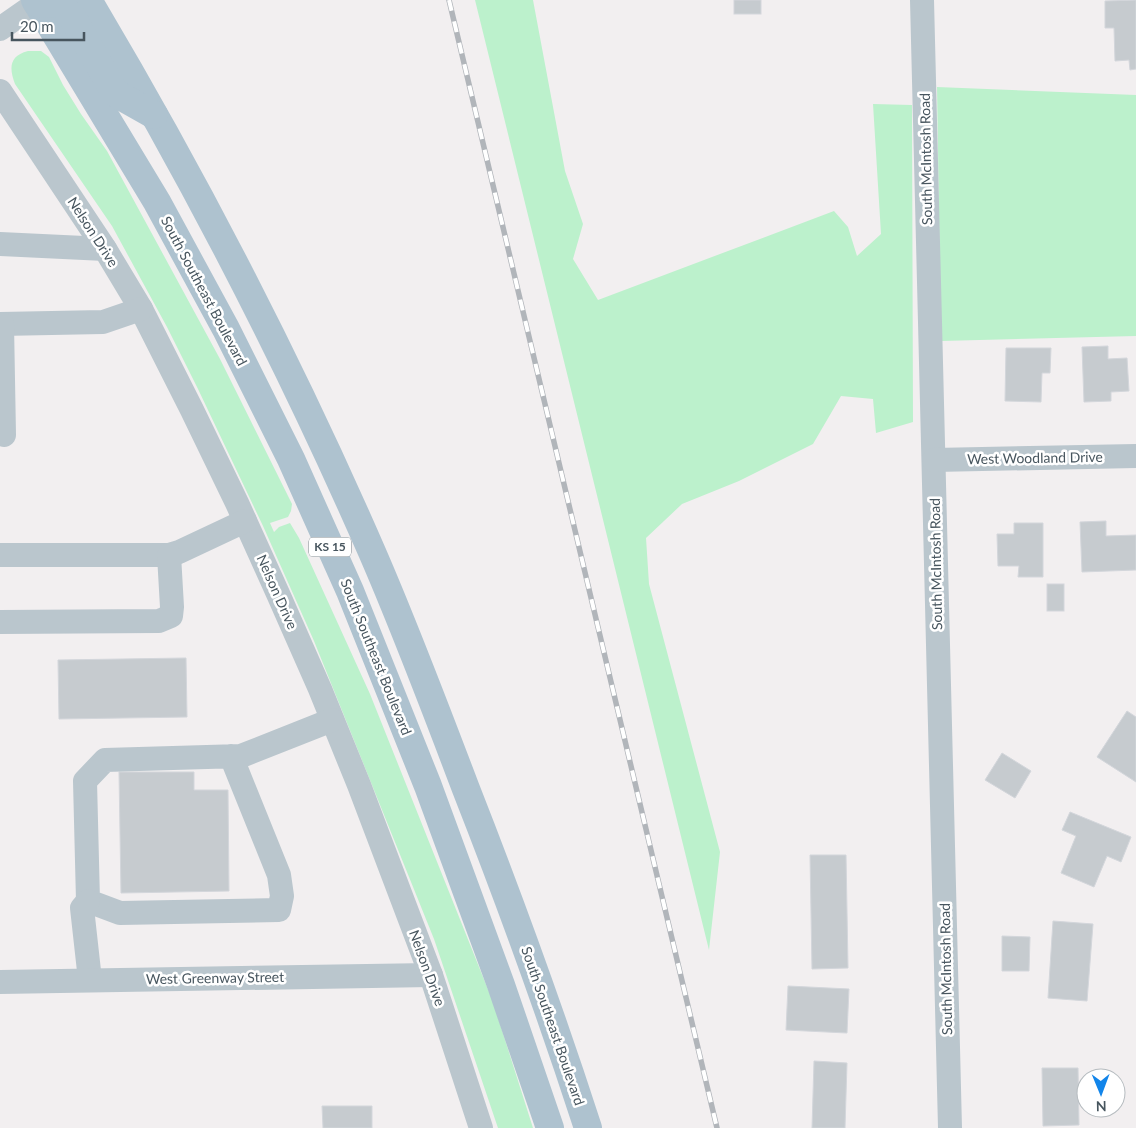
<svg xmlns="http://www.w3.org/2000/svg" width="1136" height="1128" font-family="Lato,sans-serif">
<rect width="100%" height="100%" fill="#f2eff0"/>
<g fill="#bcf1cc">
<path d="M475 0H533L565 171 583 224 573 259 598 300 834 211 848 227 857 256 881 234 873 104 912 105 913 422 876 433 873 399 841 396 813 444 739 481 682 504 646 538 649 584 720 852 709 950Z"/>
<path d="M28 51H41L49 57 63 85 81 114 107 151 220 359 292 504 291 511 288 517 270 523 274 532 279 527 290 523 299 538 370 694 493 1002 533 1128H498L434 939 314 641 263 526 198 389 167 327 112 226 15 84C9 68 9 56 28 51Z"/>
<path d="M937 87 1136 95V336L941 341Z"/>
</g>
<g fill="#c6cbcf" stroke="#d3d6db">
<rect x="734" y="0" width="27" height="14"/>
<path d="M1136 0V69L1130 70 1129 60 1115 61 1114 28H1105V1Z"/>
<path d="M1108 346V359L1127 358 1129 391 1111 392V401L1084 402 1082 347Z"/>
<path d="M1006 348H1051L1050 373H1042L1041 402 1005 401Z"/>
<path d="M1106 521V536L1136 535V570L1082 572 1080 522Z"/>
<path d="M1014 523H1043V577H1018L1019 566H998L997 534H1014Z"/>
<rect x="1047" y="584" width="17" height="27"/>
<path d="M186 658 187 717 59 719 58 660Z"/>
<path d="M1127 711 1136 717V782L1097 757Z"/>
<path d="M1002 753 1031 771 1015 798 985 780Z"/>
<path d="M119 772H194V790H228L229 891 121 893Z"/>
<path d="M1070 812 1131 837 1121 862 1107 856 1094 887 1061 873 1076 836 1062 830Z"/>
<path d="M810 855H846L848 968 812 969Z"/>
<path d="M1053 921 1093 924 1087 1001 1048 998Z"/>
<path d="M1002 936 1030 937 1029 971H1002Z"/>
<path d="M788 986 849 989 847 1033 786 1030Z"/>
<path d="M814 1061 847 1063 845 1128H812Z"/>
<path d="M1042 1068H1078L1079 1125 1043 1126Z"/>
<path d="M322 1106H372V1128H323Z"/>
</g>
<g fill="none" stroke-linecap="round" stroke-linejoin="round">
<g stroke="#bac6cd" stroke-width="24">
<path d="M922 0 950 1128"/>
<path d="M0 29 37 3"/>
<path d="M0 91 105 249 141 309 192 410 237 503 279 596 320 689 359 785 431 975 481 1128"/>
<path d="M0 244 105 249"/>
<path d="M0 324 103 322 141 309"/>
<path d="M2 324 4 435"/>
<path d="M934 460 1136 456"/>
<path d="M0 555H169L179 552 245 521"/>
<path d="M0 622 159 621 171 616 172 607 169 555"/>
<path d="M231 756 279 875 282 896 279 910 120 913 88 901 85 781 105 760 241 756 332 720"/>
<path d="M88 901 82 908 90 980"/>
<path d="M0 982 431 975"/>
</g>
<g stroke="#aec2cf" stroke-width="28">
<path d="M35 0 157 202 226 329 291 459 350 591 428 786 501 985 550 1128"/>
<path d="M88 0C194 178 289 362 372 552 406 630 436 710 466 789 510 901 551 1014 588 1128"/>
<path d="M37 3 57 4 71 15 115 93 154 115"/>
</g>
<g stroke="#b1b5ba" stroke-width="5.5">
<path id="rail" d="M449 0 717 1128"/>
</g>
<use href="#rail" stroke="#fff" stroke-width="4" stroke-dasharray="11" stroke-linecap="butt"/>
</g>
<g text-anchor="middle" stroke-width="5" stroke-linejoin="round" paint-order="stroke">
<rect fill="#fff" stroke="#7e888e" stroke-width="1" x="309" y="537.5" width="42" height="19" rx="4"/>
<g font-size="12" font-weight="bold" fill="#47555e">
<text x="330" y="551">KS 15</text>
</g>
<g font-size="14" fill="#47555e" stroke="#fff">
<text transform="translate(926 159) rotate(-91)" y="5">South McIntosh Road</text>
<text transform="translate(93 232) rotate(57)" y="5">Nelson Drive</text>
<text transform="translate(204 291) rotate(62)" y="5">South Southeast Boulevard</text>
<text transform="translate(1035 458) rotate(-1)" y="5">West Woodland Drive</text>
<text transform="translate(936 564) rotate(-91)" y="5">South McIntosh Road</text>
<text transform="translate(277 592) rotate(66)" y="5">Nelson Drive</text>
<text transform="translate(376 657) rotate(68)" y="5">South Southeast Boulevard</text>
<text transform="translate(427 968) rotate(70)" y="5">Nelson Drive</text>
<text transform="translate(946 969) rotate(-91)" y="5">South McIntosh Road</text>
<text transform="translate(215 978) rotate(-1)" y="5">West Greenway Street</text>
<text transform="translate(553 1026) rotate(71)" y="5">South Southeast Boulevard</text>
</g>
</g>
<g transform="translate(1101 1093) rotate(179)"><circle r="24" fill="#ffffff" stroke="#b5bbbf"/>
<path d="M0-4L9 19L0 12L-9 19Z" fill="#1285ea"/>
<text y="-8" font-size="14" font-weight="bold" text-anchor="middle" fill="#47555e">N</text>
</g>
<path d="M12 32v8h72v-8" fill="none" stroke="#47555e" stroke-width="2.5"/>
<text x="20" y="32" font-size="15" fill="#47555e" stroke="#ffffff" stroke-width="4" paint-order="stroke">20 m</text>
</svg>
